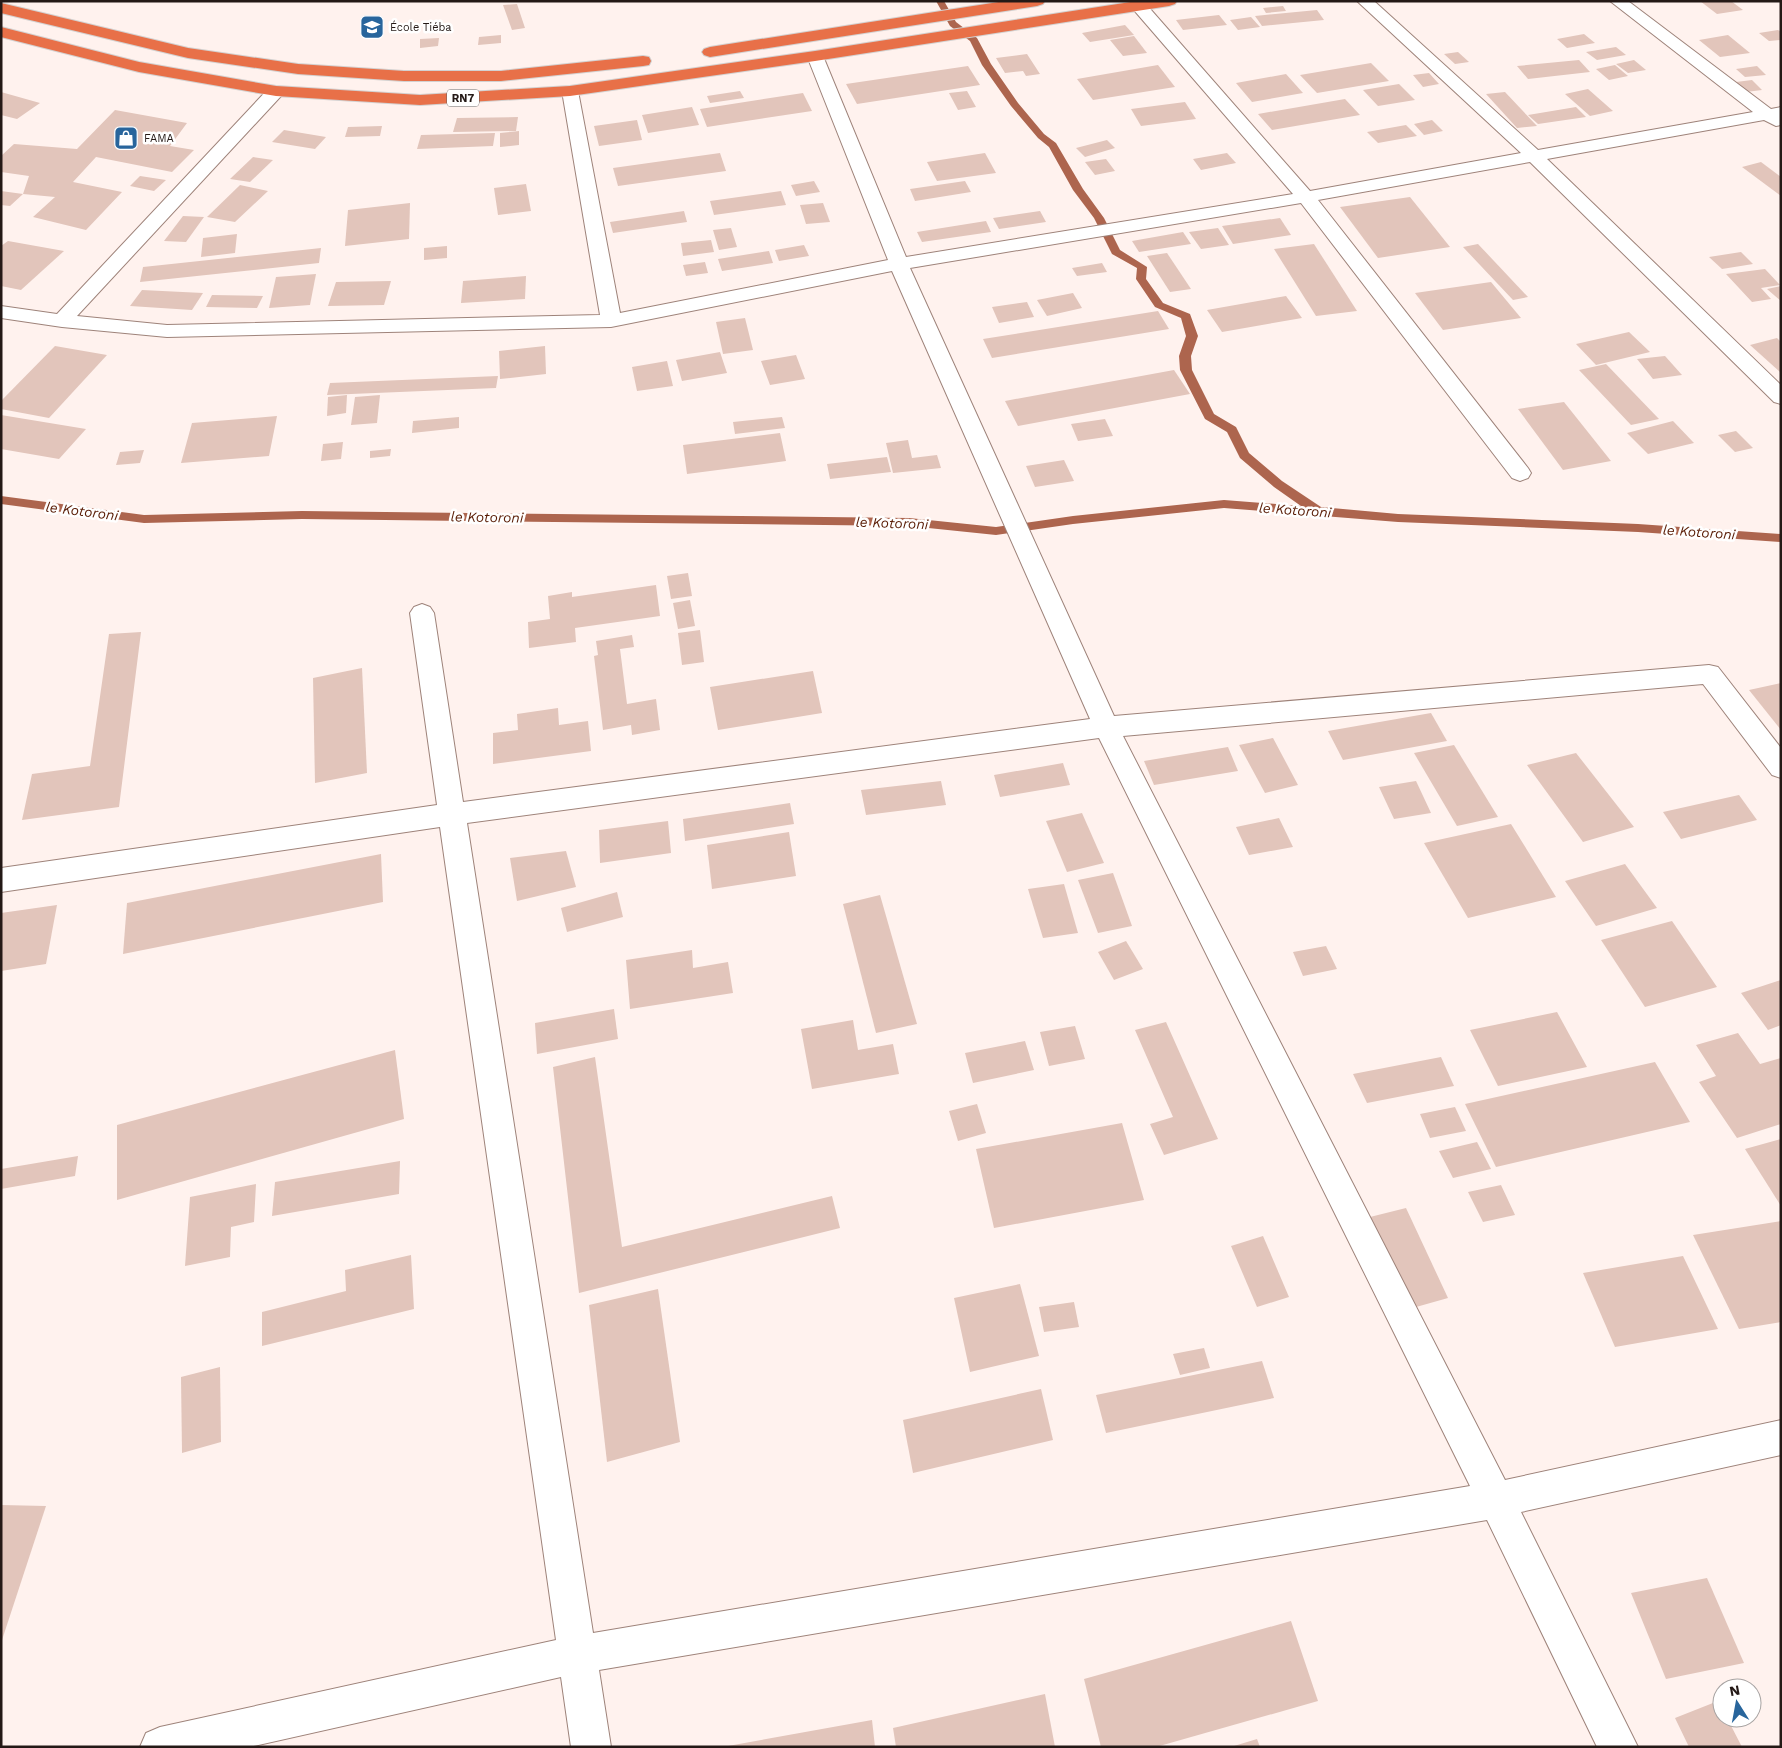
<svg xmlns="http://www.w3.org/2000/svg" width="1782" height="1748" font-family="'Work Sans',sans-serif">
<rect width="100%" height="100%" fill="#fff2ee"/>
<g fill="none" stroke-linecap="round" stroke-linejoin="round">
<path fill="#ad654e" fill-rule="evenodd" d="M936 1H944L956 22 977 38 991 64 1018 103 1044 134 1056 143 1083 189 1104 218 1120 250 1147 267 1146 279 1163 303 1190 314 1198 336 1191 356 1192 370 1214 414 1236 427 1249 453 1282 481 1321 507 1398 514 1638 524 1781 534V542L1638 532 1398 522 1224 508 1073 524 996 535 909 526 302 519 144 523 1 504V496L144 515 302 511 909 518 996 527 1073 516 1224 500 1301 506 1274 487 1240 458 1227 432 1205 419 1180 370 1179 356 1186 336 1181 318 1155 307 1136 279 1137 268 1112 254 1094 218 1073 190 1049 147 1038 138 1011 106 982 65 970 41 950 26Z"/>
</g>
<g fill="#e2c5bb">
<path d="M1700 1H1731L1743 10 1717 14Z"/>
<path d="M517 4 525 28 512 30 503 5Z"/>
<path d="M1283 6 1286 11 1266 13 1263 8Z"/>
<path d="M1317 10 1324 20 1262 26 1255 16Z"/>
<path d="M1219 15 1227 25 1183 30 1176 20Z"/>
<path d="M1251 17 1260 27 1238 30 1230 20Z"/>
<path d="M1125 25 1134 35 1090 42 1082 33Z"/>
<path d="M1778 30 1781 32V40L1769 41 1759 33Z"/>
<path d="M1584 34 1595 43 1567 48 1557 39Z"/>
<path d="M501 35V43L478 45 479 37Z"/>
<path d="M1728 35 1750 53 1720 57 1699 40Z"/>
<path d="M1134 36 1147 53 1123 56 1110 40Z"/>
<path d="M439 38 438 46 420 48V39Z"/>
<path d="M1616 47 1626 55 1597 60 1586 52Z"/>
<path d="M1458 52 1469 62 1455 64 1444 54Z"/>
<path d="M1027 54 1040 74 1026 76 1023 71 1005 73 996 58Z"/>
<path d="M1579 60 1590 72 1528 79 1517 66Z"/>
<path d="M1634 60 1646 70 1628 73 1616 64Z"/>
<path d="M1371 63 1389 81 1317 93 1300 75Z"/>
<path d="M1158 65 1175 87 1093 100 1077 79Z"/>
<path d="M1615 65 1628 76 1609 80 1596 69Z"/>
<path d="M968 66 980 85 857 104 846 84Z"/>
<path d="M1757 66 1766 75 1745 77 1736 69Z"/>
<path d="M1429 73 1439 84 1423 87 1413 75Z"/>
<path d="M1286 74 1303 93 1252 102 1236 83Z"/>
<path d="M1752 80 1762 90 1746 92 1736 82Z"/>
<path d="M1399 84 1415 100 1378 106 1363 90Z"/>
<path d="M1588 89 1613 111 1590 116 1565 94Z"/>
<path d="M740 91 744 98 710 103 707 96Z"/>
<path d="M967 91 976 107 958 110 949 93Z"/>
<path d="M1 92 40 103 17 119 1 115Z"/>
<path d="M1505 92 1537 126 1517 128 1486 94Z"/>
<path d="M803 93 812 111 707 127 700 109Z"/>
<path d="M1345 99 1360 115 1272 130 1258 114Z"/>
<path d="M1185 102 1196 119 1141 126 1131 109Z"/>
<path d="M692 107 699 125 648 133 642 115Z"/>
<path d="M1576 107 1586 117 1538 124 1528 115Z"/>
<path d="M115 110 187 123 170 146 194 150 172 172 96 157 73 182 122 192 86 230 33 217 55 197 23 194 29 176 1 172V156L14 144 77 149Z"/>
<path d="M518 117 516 131 453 132 457 118Z"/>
<path d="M637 120 642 140 599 146 594 126Z"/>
<path d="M1432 120 1443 131 1424 135 1414 124Z"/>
<path d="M1406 125 1417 136 1378 143 1367 132Z"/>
<path d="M382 126 380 136 345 137 348 127Z"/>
<path d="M284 130 326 137 315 149 272 142Z"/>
<path d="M519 131V145L500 147V133Z"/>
<path d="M495 133 493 146 417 149 421 135Z"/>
<path d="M1107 140 1115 148 1085 157 1076 148Z"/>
<path d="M720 153 726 171 618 186 613 168Z"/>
<path d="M985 153 996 173 937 181 927 162Z"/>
<path d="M1227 153 1236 163 1201 170 1193 159Z"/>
<path d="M253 157 273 160 250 182 230 179Z"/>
<path d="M1106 159 1115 171 1095 175 1085 162Z"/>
<path d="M1761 162 1781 177V196L1742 167Z"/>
<path d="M140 176 166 180 154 191 130 186Z"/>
<path d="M814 181 820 192 796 196 791 185Z"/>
<path d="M965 181 971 192 915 201 910 189Z"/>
<path d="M526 184 531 211 498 215 494 188Z"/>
<path d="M240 185 268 191 235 222 207 217Z"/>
<path d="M1 191 23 194 10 206 1 205Z"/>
<path d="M781 191 786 205 714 215 710 201Z"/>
<path d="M1410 197 1450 247 1378 258 1340 207Z"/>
<path d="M410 203 409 239 345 246 348 210Z"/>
<path d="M823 203 830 222 806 224 800 205Z"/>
<path d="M684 211 687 222 613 233 610 222Z"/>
<path d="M1040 211 1046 222 999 229 993 218Z"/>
<path d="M183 216 204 217 186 242 164 241Z"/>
<path d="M1280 218 1291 235 1233 244 1222 226Z"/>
<path d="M986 221 991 232 922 242 917 232Z"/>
<path d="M731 228 737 247 719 250 713 230Z"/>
<path d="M1218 228 1229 245 1201 249 1189 232Z"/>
<path d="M1183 232 1191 244 1139 252 1132 241Z"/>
<path d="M237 234 235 253 201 257 203 238Z"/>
<path d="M711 240 714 252 683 256 681 243Z"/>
<path d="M8 241 64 251 21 290 1 286V246Z"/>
<path d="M1314 244 1357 311 1316 316 1274 249Z"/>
<path d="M1478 244 1528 297 1513 300 1463 247Z"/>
<path d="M804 245 809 256 779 261 775 250Z"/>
<path d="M447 246V258L424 260V248Z"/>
<path d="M321 248 319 263 140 282 143 267Z"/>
<path d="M769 251 773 263 722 271 718 259Z"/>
<path d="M1741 252 1753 264 1722 269 1709 257Z"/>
<path d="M1167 253 1191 289 1170 292 1147 256Z"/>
<path d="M705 262 708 273 686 276 683 265Z"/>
<path d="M1102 263 1107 272 1077 276 1072 268Z"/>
<path d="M1765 269 1780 285 1761 288 1771 299 1752 302 1726 274Z"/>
<path d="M316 274 310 305 269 308 276 277Z"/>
<path d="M526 276 525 299 461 303 463 281Z"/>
<path d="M391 281 384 305 328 306 336 282Z"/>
<path d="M1491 282 1521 318 1443 330 1415 293Z"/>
<path d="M1781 286V301L1767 289Z"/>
<path d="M142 290 203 293 192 310 130 306Z"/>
<path d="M1073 293 1082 308 1047 316 1037 300Z"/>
<path d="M212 295 263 296 257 308 206 307Z"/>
<path d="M1286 296 1302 318 1222 332 1207 310Z"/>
<path d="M1027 302 1034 317 999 323 992 307Z"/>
<path d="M1158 311 1169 329 992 358 983 339Z"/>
<path d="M745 318 753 350 723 354 716 322Z"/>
<path d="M1629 332 1650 352 1596 365 1576 344Z"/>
<path d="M1777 338 1781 342V373L1750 345Z"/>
<path d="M55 346 107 355 49 418 1 409V401Z"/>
<path d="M545 346 546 374 500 379 499 351Z"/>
<path d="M720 352 727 373 682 381 676 360Z"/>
<path d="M796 355 805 379 770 385 761 361Z"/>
<path d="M1665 356 1682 375 1653 379 1637 359Z"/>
<path d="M667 361 673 386 637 391 632 367Z"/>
<path d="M1606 364 1659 419 1631 425 1579 370Z"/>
<path d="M1174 370 1190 394 1018 426 1005 401Z"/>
<path d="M498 376 496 388 327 395 330 383Z"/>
<path d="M347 395 346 413 327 416 328 397Z"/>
<path d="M380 395 377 423 351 425 355 397Z"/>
<path d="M1564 402 1611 461 1563 470 1518 409Z"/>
<path d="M1 415 86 429 59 459 1 449Z"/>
<path d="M277 416 269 456 181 463 192 423Z"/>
<path d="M459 417V428L412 433 413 421Z"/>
<path d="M782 417 785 428 735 434 733 422Z"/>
<path d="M1105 419 1113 436 1078 441 1071 424Z"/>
<path d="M1673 421 1694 443 1648 454 1627 433Z"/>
<path d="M1736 431 1753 448 1735 452 1718 435Z"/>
<path d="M780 433 786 461 687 474 683 445Z"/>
<path d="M908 440 912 458 937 455 941 468 893 473 886 443Z"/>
<path d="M343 442 341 459 321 461 323 444Z"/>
<path d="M391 449 390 456 370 458V451Z"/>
<path d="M144 450 140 463 116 465 120 452Z"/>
<path d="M887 457 891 472 830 479 827 464Z"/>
<path d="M1064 460 1074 481 1035 487 1026 466Z"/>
<path d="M688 573 692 596 671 599 667 576Z"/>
<path d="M656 585 660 616 575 628 576 642 529 648 528 622 550 619 548 596 572 592V597Z"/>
<path d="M690 600 695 626 678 629 673 603Z"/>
<path d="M700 630 704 662 682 665 678 633Z"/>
<path d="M141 632 119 807 22 820 32 774 90 766 109 634Z"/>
<path d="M632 635 634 647 620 649 627 704 656 699 660 730 632 735 631 725 603 730 594 656 598 655 596 641Z"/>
<path d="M362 668 367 773 315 783 313 678Z"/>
<path d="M813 671 822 713 718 730 710 687Z"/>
<path d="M1781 683V730L1749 690Z"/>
<path d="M558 708 559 725 588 721 591 751 493 764V733L518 730 517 714Z"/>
<path d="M1431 713 1447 741 1343 760 1328 731Z"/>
<path d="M1273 738 1298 785 1265 793 1239 745Z"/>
<path d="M1454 745 1498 817 1457 826 1414 753Z"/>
<path d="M1228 747 1238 771 1154 785 1144 761Z"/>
<path d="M1576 753 1634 827 1583 842 1527 765Z"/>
<path d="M1063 763 1070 785 1000 797 994 775Z"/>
<path d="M941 781 946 805 866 815 861 790Z"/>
<path d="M1416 781 1431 813 1394 819 1379 787Z"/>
<path d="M1739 795 1757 820 1681 839 1663 812Z"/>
<path d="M790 803 794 824 685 841 683 819Z"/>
<path d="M1082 813 1104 863 1067 872 1046 821Z"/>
<path d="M1279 818 1293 847 1249 855 1236 827Z"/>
<path d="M668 821 671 853 600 863 599 830Z"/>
<path d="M1511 824 1556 897 1468 918 1424 843Z"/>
<path d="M789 832 796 876 712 889 707 845Z"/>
<path d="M566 851 576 887 517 901 510 858Z"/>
<path d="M381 854 383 902 123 954 127 903Z"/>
<path d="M1625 864 1657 908 1596 926 1565 881Z"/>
<path d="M1113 873 1132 926 1098 933 1078 880Z"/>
<path d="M1064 884 1078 933 1043 938 1028 889Z"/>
<path d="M617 892 623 917 567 932 561 908Z"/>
<path d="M880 895 917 1024 876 1033 843 904Z"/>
<path d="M57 905 46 964 1 971V913Z"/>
<path d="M1672 921 1717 987 1645 1007 1601 940Z"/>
<path d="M1126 941 1143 969 1114 980 1098 952Z"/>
<path d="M1326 946 1337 969 1303 976 1293 952Z"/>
<path d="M692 950 693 968 728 962 733 993 630 1009 626 960Z"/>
<path d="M1781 980V1025L1768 1030 1741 993Z"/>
<path d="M614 1009 618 1039 537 1054 535 1023Z"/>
<path d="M1557 1012 1587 1067 1498 1086 1470 1030Z"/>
<path d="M853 1020 858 1050 893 1044 899 1074 812 1089 801 1029Z"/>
<path d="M1166 1022 1218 1139 1164 1155 1150 1124 1173 1117 1135 1030Z"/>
<path d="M1075 1026 1085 1059 1049 1066 1040 1032Z"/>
<path d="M1738 1033 1760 1064 1781 1058V1124L1737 1138 1699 1082 1716 1076 1696 1045Z"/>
<path d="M1025 1041 1034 1070 973 1083 965 1053Z"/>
<path d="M395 1050 404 1119 117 1200V1125Z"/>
<path d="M595 1057 622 1247 832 1196 840 1228 579 1293 553 1067Z"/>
<path d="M1441 1057 1454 1086 1367 1103 1353 1074Z"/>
<path d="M1655 1062 1690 1122 1496 1167 1465 1104Z"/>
<path d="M977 1104 986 1133 958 1141 949 1111Z"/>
<path d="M1455 1107 1466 1131 1430 1138 1420 1114Z"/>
<path d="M1122 1123 1144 1200 994 1228 976 1149Z"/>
<path d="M1781 1139V1206L1745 1149Z"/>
<path d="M1477 1142 1491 1169 1453 1178 1439 1151Z"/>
<path d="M78 1156 75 1176 1 1189V1169Z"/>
<path d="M400 1161 399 1194 272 1216 275 1182Z"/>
<path d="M256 1184 254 1222 231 1227 230 1257 185 1266 190 1197Z"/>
<path d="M1501 1185 1515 1215 1483 1222 1468 1192Z"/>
<path d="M1406 1208 1448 1298 1409 1309 1370 1217Z"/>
<path d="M1781 1221V1322L1739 1329 1693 1235Z"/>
<path d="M1263 1236 1289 1297 1257 1307 1231 1246Z"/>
<path d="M411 1255 414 1309 262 1346V1312L346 1291 345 1270Z"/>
<path d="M1683 1256 1718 1329 1615 1347 1583 1273Z"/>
<path d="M1020 1284 1039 1356 970 1372 954 1298Z"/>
<path d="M658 1289 680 1442 607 1462 589 1305Z"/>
<path d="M1074 1302 1079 1327 1044 1332 1039 1307Z"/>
<path d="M1204 1348 1210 1368 1180 1375 1173 1354Z"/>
<path d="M1262 1361 1274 1398 1106 1433 1096 1395Z"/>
<path d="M220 1367 221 1442 182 1453 181 1377Z"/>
<path d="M1041 1389 1053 1440 913 1473 903 1420Z"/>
<path d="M1 1505 46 1506 2 1640H1Z"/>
<path d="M1707 1578 1744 1663 1666 1679 1631 1593Z"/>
<path d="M1291 1621 1318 1701 1156 1747H1101L1084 1679Z"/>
<path d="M1045 1694 1055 1747H896L893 1728Z"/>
<path d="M1718 1701 1722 1708V1718H1727L1742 1747H1689L1675 1718Z"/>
<path d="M872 1720 875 1747H728V1746Z"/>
<path d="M1257 1739 1260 1747H1234V1746Z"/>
</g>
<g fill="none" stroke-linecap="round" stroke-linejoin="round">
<g stroke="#9e837a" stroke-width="2">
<path id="minor" d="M1139 1 1145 3 1310 191 1521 153 1357 1H1374L1538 150 1753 112 1610 1H1628L1771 109 1781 107V125L1776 126 1764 120 1547 159 1781 385V404L1774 402 1530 162 1318 200 1528 468 1531 473 1528 478 1520 481 1512 478 1301 203 910 268 1114 716 1709 665 1718 667 1781 748V778L1772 775 1703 684 1123 736 1505 1480 1781 1420V1455L1521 1512 1638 1747H1597L1487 1520 599 1670 611 1747H571L561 1677 249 1747H140L146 1733 160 1727 556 1640 440 827 1 892V868L437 805 410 613 414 607 422 604 430 607 434 613 463 802 1090 719 892 271 611 327 167 337 62 327 1 318V306L57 314 270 87H282L284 91 282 95 77 316 167 325 600 315 562 91 564 87H576L578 91 620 313 888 260 807 56 809 53H821L823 56 906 257 1293 194 1133 9 1131 6 1133 3ZM1099 738 1470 1486 593 1633 467 823Z"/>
</g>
<g stroke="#d3d1d0" stroke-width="2">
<g id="highway">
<path d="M1005 1H1045L1043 4 1037 6 710 57 704 55 702 52 704 49 710 47Z"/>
<path d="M1137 1H1177L1175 4 1169 6 815 61 570 96 420 105 276 96 139 72 1 37V27L139 62 276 86 420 95 570 86 815 51Z"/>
<path d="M1 3 188 48 298 64 404 71H501L643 56 649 57 651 61 649 65 643 66 501 81H404L298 74 188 58 1 13Z"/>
</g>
</g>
<use href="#minor" fill="#fff" fill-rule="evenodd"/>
<use href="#highway" fill="#e87048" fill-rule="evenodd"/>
</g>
<defs>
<g id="school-square" transform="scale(1.25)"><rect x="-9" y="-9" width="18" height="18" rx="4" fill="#28659c" stroke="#fff"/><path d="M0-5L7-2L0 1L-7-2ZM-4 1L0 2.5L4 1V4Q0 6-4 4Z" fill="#fff"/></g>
<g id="shop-square" transform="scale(1.25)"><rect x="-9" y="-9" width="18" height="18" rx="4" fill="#28659c" stroke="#fff"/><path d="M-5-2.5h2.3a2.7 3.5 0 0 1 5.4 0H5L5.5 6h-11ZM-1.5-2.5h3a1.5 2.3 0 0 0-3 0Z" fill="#fff"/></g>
</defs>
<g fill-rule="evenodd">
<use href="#school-square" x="372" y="27"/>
<use href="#shop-square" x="126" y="138"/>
</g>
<g text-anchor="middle" stroke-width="5" stroke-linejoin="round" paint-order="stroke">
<g font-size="11" fill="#241916" stroke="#fff" text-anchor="start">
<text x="390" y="31">École Tiéba</text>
<text x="144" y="142">FAMA</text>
</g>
<rect fill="#fff" stroke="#665e5c" stroke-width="1" x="447" y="89.5" width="32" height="17" rx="4"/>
<g font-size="11" font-weight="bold" fill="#241916">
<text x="463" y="102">RN7</text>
</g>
<g font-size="14" font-style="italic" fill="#591c05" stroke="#fff">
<text transform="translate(1295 510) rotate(4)" y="5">le Kotoroni</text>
<text transform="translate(82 511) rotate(7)" y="5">le Kotoroni</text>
<text transform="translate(487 517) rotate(1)" y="5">le Kotoroni</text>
<text transform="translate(892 523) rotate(2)" y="5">le Kotoroni</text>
<text transform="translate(1699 532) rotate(4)" y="5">le Kotoroni</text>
</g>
</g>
<rect width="1782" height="1748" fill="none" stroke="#241916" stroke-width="5"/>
<g transform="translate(1737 1703) rotate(349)"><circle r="24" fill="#ffffff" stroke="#a7a3a2"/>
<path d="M0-4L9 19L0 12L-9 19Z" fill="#28659c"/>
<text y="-8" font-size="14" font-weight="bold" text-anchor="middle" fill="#241916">N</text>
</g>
</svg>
